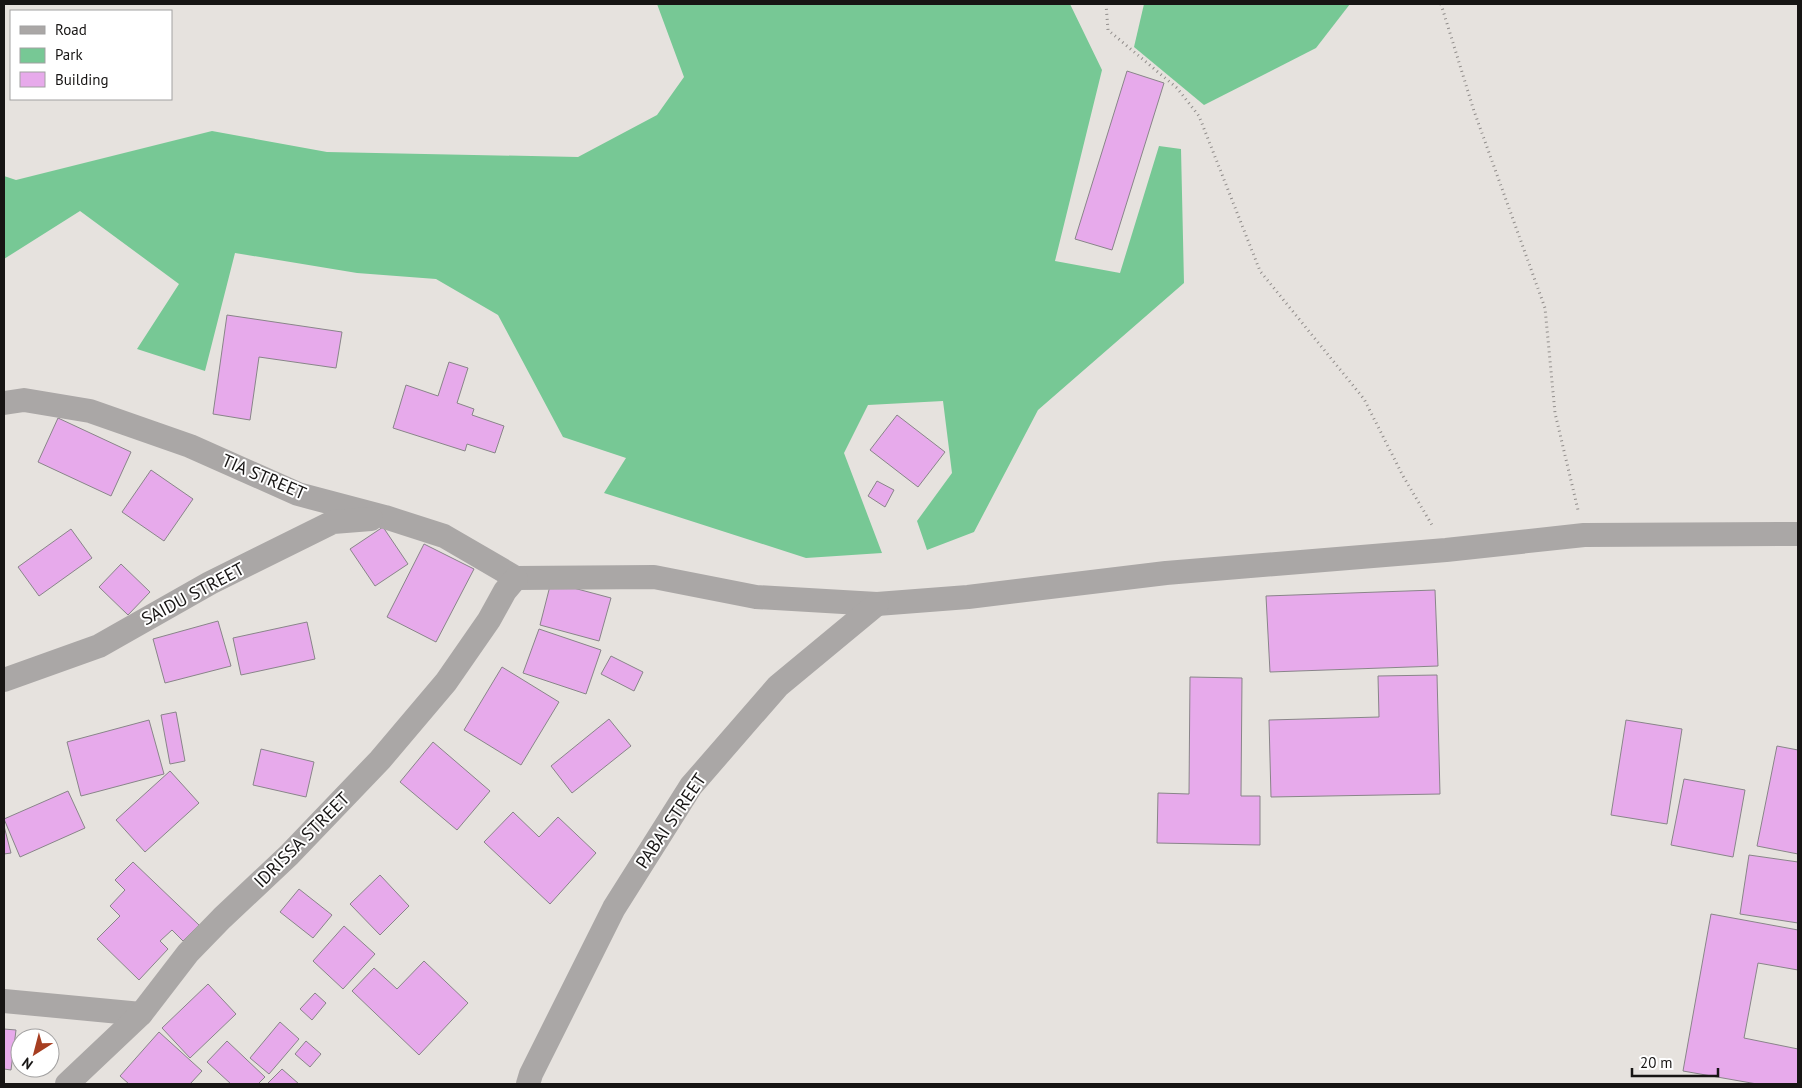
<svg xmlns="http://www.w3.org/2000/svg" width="1802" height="1088" font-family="'PT Sans',sans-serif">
<rect width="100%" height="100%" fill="#e6e2de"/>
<g fill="#77c895">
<path d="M657 4H1070L1102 70 1055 261 1120 273 1159 146 1181 149 1184 283 1038 410 974 532 927 550 917 521 952 473 943 401 868 405 844 453 882 553 806 558 604 493 626 458 563 437 498 315 436 279 357 273 235 253 205 371 137 349 179 284 80 211 4 259V176L16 180 212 131 327 152 578 157 657 115 684 77Z"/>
<path d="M1144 4H1350L1316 48 1204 105 1134 47Z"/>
</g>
<g fill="#e7aaeb" stroke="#898589">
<path d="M1127 71 1164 83 1112 250 1075 239Z"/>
<path d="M227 315 342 332 336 368 259 357 250 420 213 414Z"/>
<path d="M449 362 468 368 457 403 474 409 472 415 504 426 495 453 467 444 465 451 393 428 406 385 438 396Z"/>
<path d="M897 415 945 452 918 487 870 450Z"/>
<path d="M58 418 131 452 111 496 38 462Z"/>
<path d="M151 470 193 499 164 541 122 512Z"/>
<path d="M877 481 894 490 885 507 868 496Z"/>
<path d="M383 527 408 564 375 586 350 549Z"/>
<path d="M71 529 92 558 39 596 18 567Z"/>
<path d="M424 544 474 569 436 642 387 617Z"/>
<path d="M121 564 150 592 128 615 99 587Z"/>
<path d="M551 582 611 598 599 641 540 625Z"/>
<path d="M1435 590 1438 666 1270 672 1266 596Z"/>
<path d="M218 621 231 666 165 683 153 639Z"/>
<path d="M307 622 315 659 241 675 233 638Z"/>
<path d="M539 629 601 650 586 694 523 673Z"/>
<path d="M611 656 643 672 634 691 601 674Z"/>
<path d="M502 667 559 702 521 765 464 730Z"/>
<path d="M1437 675 1440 794 1271 797 1269 720 1379 717 1378 676Z"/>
<path d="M1190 677 1242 678 1241 796H1260V845L1157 843 1158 793 1189 794Z"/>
<path d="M176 712 185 761 170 764 161 715Z"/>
<path d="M609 719 631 746 572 793 551 766Z"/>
<path d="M149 720 164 774 81 796 67 742Z"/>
<path d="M1626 720 1682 729 1667 824 1611 815Z"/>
<path d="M433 742 490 791 457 830 400 782Z"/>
<path d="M1777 746 1798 750V854L1757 846Z"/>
<path d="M261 749 314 762 306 797 253 785Z"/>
<path d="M170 771 199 803 145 852 116 820Z"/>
<path d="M1684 779 1745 790 1733 857 1671 845Z"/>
<path d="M68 791 85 828 20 857 4 819Z"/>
<path d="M513 812 539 837 558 817 596 853 550 904 484 842Z"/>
<path d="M4 826 11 853 4 854Z"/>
<path d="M1749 855 1798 862V923L1740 914Z"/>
<path d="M133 862 199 925 183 941 172 930 160 941 168 949 139 980 97 939 120 916 110 906 125 890 115 880Z"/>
<path d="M380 875 409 906 380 935 350 904Z"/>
<path d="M299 889 332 915 313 938 280 912Z"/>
<path d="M1711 914 1798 930V970L1758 963 1744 1038 1798 1049V1084H1757L1683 1071Z"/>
<path d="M344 926 375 954 343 989 313 961Z"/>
<path d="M424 961 468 1003 419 1055 352 991 374 968 397 989Z"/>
<path d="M208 984 236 1014 190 1058 162 1028Z"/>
<path d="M315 993 326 1003 312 1020 300 1009Z"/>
<path d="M280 1022 299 1039 269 1074 250 1058Z"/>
<path d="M4 1029 16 1030 11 1070 4 1069Z"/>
<path d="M159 1032 202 1071 190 1084H129L120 1076Z"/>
<path d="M227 1041 265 1077 258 1084H231L207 1062Z"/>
<path d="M306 1041 321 1054 310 1067 295 1054Z"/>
<path d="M282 1069 299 1084H267Z"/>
</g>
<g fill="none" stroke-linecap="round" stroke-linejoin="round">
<g stroke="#918d8b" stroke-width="3" stroke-dasharray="1 4" stroke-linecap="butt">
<path d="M1106 4 1108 30 1177 88 1199 116 1260 271 1364 399 1403 476 1432 525"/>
<path d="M1441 4 1474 111 1545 308 1555 413 1578 510"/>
</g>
<g stroke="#aaa7a6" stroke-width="24">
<path d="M4 403 24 400 90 411 190 446 298 494 385 517 444 536 516 578"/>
<path d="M516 578 654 577 756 597 877 604 968 597 1166 573 1446 550 1584 535 1798 534"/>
<path d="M4 680 99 646 210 583 333 522 371 519"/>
<path d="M4 1001 141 1014"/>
<path d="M67 1084 141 1014 188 953 222 918 289 855 380 760 446 682 489 620 505 591 516 578"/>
<path d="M528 1084 531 1074 614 908 691 786 778 686 877 604"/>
</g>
</g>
<g text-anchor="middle" stroke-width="4" stroke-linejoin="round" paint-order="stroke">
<g font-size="18" fill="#171514" stroke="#fff">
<text transform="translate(264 477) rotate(23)" y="6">TIA STREET</text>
<text transform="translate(193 594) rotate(-28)" y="6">SAIDU STREET</text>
<text transform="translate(671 821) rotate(-56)" y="6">PABAI STREET</text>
<text transform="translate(302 840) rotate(-45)" y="6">IDRISSA STREET</text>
</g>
</g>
<rect width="1802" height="1088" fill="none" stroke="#171514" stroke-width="10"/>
<rect x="10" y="10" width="162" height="90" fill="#ffffff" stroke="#a2a1a1"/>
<rect x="20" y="26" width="25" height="8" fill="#aaa7a6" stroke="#a2a1a1"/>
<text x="55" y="35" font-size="15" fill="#171514">Road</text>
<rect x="20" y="48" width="25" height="15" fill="#77c895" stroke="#a2a1a1"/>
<text x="55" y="60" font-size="15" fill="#171514">Park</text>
<rect x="20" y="72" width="25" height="15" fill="#e7aaeb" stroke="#a2a1a1"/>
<text x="55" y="85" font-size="15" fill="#171514">Building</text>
<g transform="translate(35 1053) rotate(216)"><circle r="24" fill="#ffffff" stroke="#a2a1a1"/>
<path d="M0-4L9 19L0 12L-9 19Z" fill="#a63e21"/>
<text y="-8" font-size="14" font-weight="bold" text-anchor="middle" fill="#171514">N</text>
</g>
<path d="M1632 1068v8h86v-8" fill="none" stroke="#171514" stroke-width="2.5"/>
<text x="1640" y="1068" font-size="15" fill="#171514" stroke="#ffffff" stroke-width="4" paint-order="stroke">20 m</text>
</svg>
